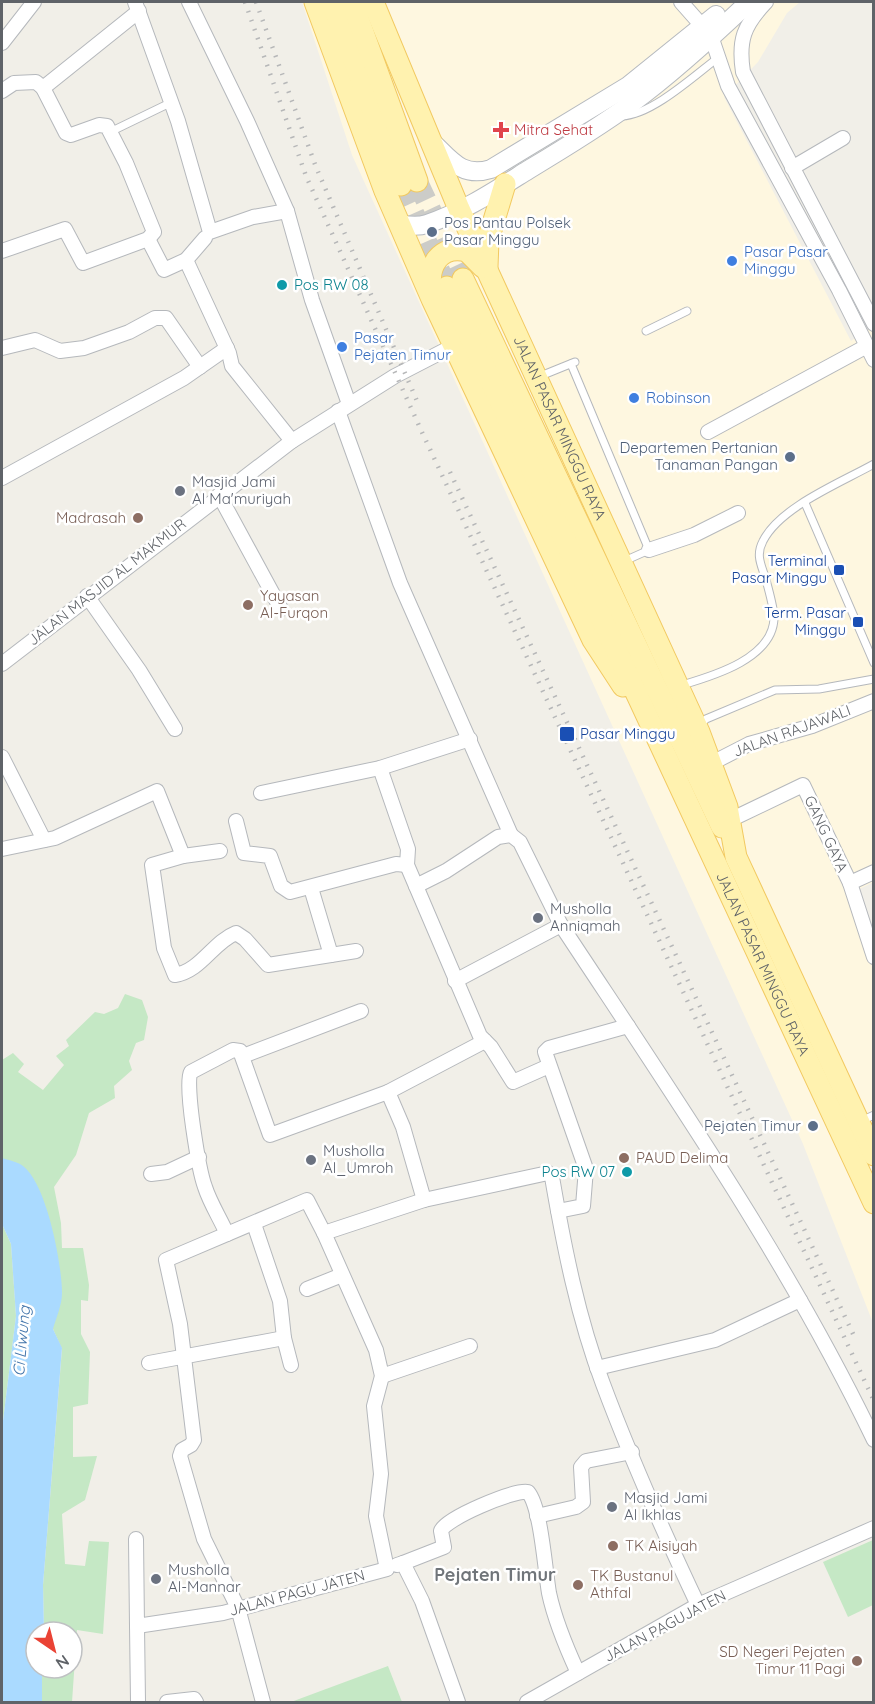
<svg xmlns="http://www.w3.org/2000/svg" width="875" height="1704" font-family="Quicksand,sans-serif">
<rect width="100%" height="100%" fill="#f1efe8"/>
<path fill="#fef7e0" d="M302 2H800L787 13 758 62 724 97 851 341 873 326 874 882 849 894 873 953V1323L803 1144 352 155Z"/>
<g fill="#c5e8c5">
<path d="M125 994 142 1000 148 1017 144 1040 136 1043 129 1061 132 1070 114 1086 115 1098 89 1113 76 1155 54 1187 61 1223 62 1248H83L89 1285 88 1301 81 1300V1334L90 1352 88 1404 73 1407V1457L97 1456 85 1500 62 1514 65 1564 85 1566 89 1541 109 1542 103 1634 77 1630 72 1702H42V1668H72V1632H44L43 1585 62 1349 53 1329 2 1158V1060L13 1053 24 1064 18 1072 43 1090 64 1065 56 1056 69 1046 66 1040 95 1012 104 1014 118 1008Z"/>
<path d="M2 1224 11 1244 16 1316 2 1429Z"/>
<path d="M873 1540V1605L848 1617 823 1562Z"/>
<path d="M388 1666 402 1702H291Z"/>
</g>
<path fill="#aadaff" d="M2 1158C8 1160 18 1162 23 1166 47 1184 62 1265 62 1293 62 1305 56 1318 53 1329L62 1348 43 1585 44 1632H36V1668H42V1702H2V1429L16 1316 11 1244 2 1224Z"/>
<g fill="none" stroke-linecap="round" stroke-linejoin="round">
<g stroke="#ccccc8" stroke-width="21" stroke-dasharray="21 10" stroke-linecap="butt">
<path d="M417 181 463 279"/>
<path d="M401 185 447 287"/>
</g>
<g stroke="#b5b8bc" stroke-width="9">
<g id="service">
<path d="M622 116C652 115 695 75 719 57"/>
<path d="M110 132 172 102"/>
<path d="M646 331 687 311"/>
<path d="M571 364 649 550 622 562"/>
<path d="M538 377 575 362"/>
<path d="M805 503 874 663"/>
<path d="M682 685C713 676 775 658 774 616 773 605 769 591 766 580 762 566 755 556 763 541 780 507 840 483 874 464"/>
<path d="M700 725 706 719 775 690 819 689 874 679"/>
<path d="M861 1121 874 1115"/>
</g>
</g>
<g stroke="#b5b8bc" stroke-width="16">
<g id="minor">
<path d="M135 2 178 121 210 232 253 217 287 211"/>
<path d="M189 2 247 121 287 211 312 300 349 404"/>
<path d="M681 2 711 36 728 86 839 290 874 360"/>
<path d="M766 2C744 25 738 40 743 72L874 324"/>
<path d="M2 43 34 2"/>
<path d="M43 88 139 11"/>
<path d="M2 91 14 83 36 82 43 88 66 133 71 135 99 125 107 126 126 163 154 232 148 239 83 263 65 229 2 251"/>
<path d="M792 168 843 138"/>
<path d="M148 239 164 270 186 260 205 238"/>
<path d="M186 260 229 353 232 366 292 441"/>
<path d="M2 348 35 340 60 351 84 348 129 332 155 318H166L200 367"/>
<path d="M338 411 400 583 511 835"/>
<path d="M708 432 867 346"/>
<path d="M2 478 184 378 227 348"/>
<path d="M219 495 281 609"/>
<path d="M649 550 694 535 738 513"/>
<path d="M87 596 139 670 175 729"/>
<path d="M2 664 292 441 395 376 455 345"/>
<path d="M2 757 44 840"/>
<path d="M712 763 749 744 812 726 874 701"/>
<path d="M380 768 408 849 407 865 480 1036 491 1047 513 1082 549 1066"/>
<path d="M261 793 380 768 470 739"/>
<path d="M730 820 803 785 850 883 874 957"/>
<path d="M236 821 244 853 270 856 281 886 290 892 396 864 407 865"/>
<path d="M2 849 55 838 157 791 183 856"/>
<path d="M220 851 183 856 152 865 164 948 175 975C201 971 213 942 236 933L245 939 268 965 356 951"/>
<path d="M850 883 874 872"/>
<path d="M416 886 446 871 498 837 511 835 520 842 561 925 455 981"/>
<path d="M311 888 331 955"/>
<path d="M561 925C671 1092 787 1259 874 1440"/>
<path d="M243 1056 361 1011"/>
<path d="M151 1174 167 1172 199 1157"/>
<path d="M424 1200 403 1127 388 1092 485 1041"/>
<path d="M558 1211 583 1206 586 1169 545 1052 549 1048 628 1026"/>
<path d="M254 1224 280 1301 284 1338 291 1365"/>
<path d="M227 1234C220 1218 210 1203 205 1187 199 1171 184 1083 191 1072L233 1050 240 1051 270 1135 388 1092"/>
<path d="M307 1289 342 1275"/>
<path d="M149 1363 284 1338"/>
<path d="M597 1368 715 1340 800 1300"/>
<path d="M382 1376 470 1346"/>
<path d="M537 1516 576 1507 583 1502 581 1467 586 1461 632 1452"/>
<path d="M136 1539 137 1626 223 1613 387 1569 376 1516 381 1474 374 1406 382 1376 376 1350 324 1233 424 1200 548 1173 552 1177C564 1247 578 1318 603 1384 631 1459 664 1533 698 1605"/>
<path d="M403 1563 444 1547 441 1531C444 1519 515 1489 528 1492 541 1507 545 1570 549 1593 555 1621 566 1647 578 1673"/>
<path d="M397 1565 403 1563 422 1601 458 1702"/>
<path d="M137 1626 138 1702"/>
<path d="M167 1702 194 1699 196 1702"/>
<path d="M263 1702 238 1608 204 1539 180 1456 182 1450 191 1445 194 1440 180 1324 166 1260 307 1200 324 1233"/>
<path d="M527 1702 698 1605 874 1528"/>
</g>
</g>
<g stroke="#b6babf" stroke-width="20">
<g id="secondary">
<path d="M432 142C451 160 462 178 491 169L628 86 716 15"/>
<path d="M400 224C409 226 418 227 427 224 463 212 496 190 528 170 563 149 599 127 632 103 673 73 712 37 749 2"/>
</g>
</g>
<g stroke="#f2c960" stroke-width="23">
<g id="primary">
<path d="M315 2 385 191 432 299 593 640 623 686"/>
<path d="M332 2 401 185"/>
<path d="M352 2 417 181"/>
<path id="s1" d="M373 2 459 209 699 732 727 807 736 857 874 1155"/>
<path d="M487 267 488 240 505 184"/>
<path d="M463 279 722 827"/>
<path id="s2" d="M447 287 874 1203"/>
<path d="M431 290C427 266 440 244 467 251L483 267"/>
</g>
</g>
<use href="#service" stroke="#fff" stroke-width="7"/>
<use href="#minor" stroke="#fff" stroke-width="14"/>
<use href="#secondary" stroke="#fff" stroke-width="18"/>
<use href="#primary" stroke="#fff2af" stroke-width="21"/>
<g stroke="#b6b7b8" stroke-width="4.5" stroke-dasharray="1.5 8" stroke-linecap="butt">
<path d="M245 2 306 176 421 430 874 1401"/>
<path d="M256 2 316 167 417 401"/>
<path d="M450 472 854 1336"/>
</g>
</g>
<path fill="#e0444e" stroke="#fff" stroke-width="2" d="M498 121h6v6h6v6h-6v6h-6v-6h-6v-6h6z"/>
<g fill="#5c6f8a" stroke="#fff" stroke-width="2">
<circle cx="432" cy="232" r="6"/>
<circle cx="790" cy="457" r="6"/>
<circle cx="813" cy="1126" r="6"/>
</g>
<g fill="#3f7fe0" stroke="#fff" stroke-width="2">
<circle cx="732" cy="261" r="6"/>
<circle cx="342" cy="347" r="6"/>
<circle cx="634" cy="398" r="6"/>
</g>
<g fill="#0f9aa8" stroke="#fff" stroke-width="2">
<circle cx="282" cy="285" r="6"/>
<circle cx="627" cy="1172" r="6"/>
</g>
<g fill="#6b7280" stroke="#fff" stroke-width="2">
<circle cx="180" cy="491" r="6"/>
<circle cx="538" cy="918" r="6"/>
<circle cx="311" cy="1160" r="6"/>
<circle cx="612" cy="1507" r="6"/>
<circle cx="156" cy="1579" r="6"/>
</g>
<g fill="#8d6e63" stroke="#fff" stroke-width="2">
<circle cx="138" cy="518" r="6"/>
<circle cx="248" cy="605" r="6"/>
<circle cx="624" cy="1158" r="6"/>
<circle cx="613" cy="1546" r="6"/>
<circle cx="578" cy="1585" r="6"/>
<circle cx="857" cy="1661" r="6"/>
</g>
<g fill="#1a4fb4" stroke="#fff" stroke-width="2">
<rect x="833" y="564" width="12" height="12" rx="3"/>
<rect x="852" y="616" width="12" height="12" rx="3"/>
<rect x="559" y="726" width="16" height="16" rx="3"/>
</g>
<g text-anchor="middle" stroke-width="5" stroke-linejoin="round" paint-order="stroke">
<g font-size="15" fill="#be3a42" stroke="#fff" text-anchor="start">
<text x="514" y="135">Mitra Sehat</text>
</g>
<g font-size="15" fill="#4e5e75" stroke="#fff" text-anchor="end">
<text x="444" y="228" text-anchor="start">Pos Pantau Polsek<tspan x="444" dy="17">Pasar Minggu</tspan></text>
<text x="778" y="453">Departemen Pertanian<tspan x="778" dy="17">Tanaman Pangan</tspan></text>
<text x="801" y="1131">Pejaten Timur</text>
</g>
<g font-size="15" fill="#366cbe" stroke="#fff" text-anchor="start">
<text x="744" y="257">Pasar Pasar<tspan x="744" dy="17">Minggu</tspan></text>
<text x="354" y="343">Pasar<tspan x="354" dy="17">Pejaten Timur</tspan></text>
<text x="646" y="403">Robinson</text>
</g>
<g font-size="15" fill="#0d838f" stroke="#fff" text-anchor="start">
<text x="294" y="290">Pos RW 08</text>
<text x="615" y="1177" text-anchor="end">Pos RW 07</text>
</g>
<g font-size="15" fill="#5f6368" stroke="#fff">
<text dy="5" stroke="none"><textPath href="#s1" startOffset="465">JALAN PASAR MINGGU RAYA</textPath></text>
<text transform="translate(107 582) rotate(-38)" y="5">JALAN MASJID AL MAKMUR</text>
<text transform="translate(792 731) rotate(-20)" y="5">JALAN RAJAWALI</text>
<text transform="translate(826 834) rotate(65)" y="5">GANG GAYA</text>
<text dy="5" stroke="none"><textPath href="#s2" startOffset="747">JALAN PASAR MINGGU RAYA</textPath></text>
<text transform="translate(297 1593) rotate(-15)" y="5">JALAN PAGU JATEN</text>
<text transform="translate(665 1626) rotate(-28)" y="5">JALAN PAGUJATEN</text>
</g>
<g font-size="15" fill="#5b616d" stroke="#fff" text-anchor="start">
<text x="192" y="487">Masjid Jami<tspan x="192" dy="17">Al Ma'muriyah</tspan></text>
<text x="550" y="914">Musholla<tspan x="550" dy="17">Anniqmah</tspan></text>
<text x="323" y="1156">Musholla<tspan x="323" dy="17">Al_Umroh</tspan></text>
<text x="624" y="1503">Masjid Jami<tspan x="624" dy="17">Al Ikhlas</tspan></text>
<text x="168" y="1575">Musholla<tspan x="168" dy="17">Al-Mannar</tspan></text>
</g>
<g font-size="15" fill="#785e54" stroke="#fff" text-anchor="start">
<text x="126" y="523" text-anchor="end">Madrasah</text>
<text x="260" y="601">Yayasan<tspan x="260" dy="17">Al-Furqon</tspan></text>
<text x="636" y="1163">PAUD Delima</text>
<text x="625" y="1551">TK Aisiyah</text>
<text x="590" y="1581">TK Bustanul<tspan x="590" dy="17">Athfal</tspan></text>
<text x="845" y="1657" text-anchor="end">SD Negeri Pejaten<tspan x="845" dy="17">Timur 11 Pagi</tspan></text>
</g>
<g font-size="15" fill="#164399" stroke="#fff" text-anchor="end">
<text x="827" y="566">Terminal<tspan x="827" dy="17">Pasar Minggu</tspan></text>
<text x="846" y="618">Term. Pasar<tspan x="846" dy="17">Minggu</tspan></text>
<text x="580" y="739" text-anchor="start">Pasar Minggu</text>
</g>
<g font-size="16" font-style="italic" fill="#4174aa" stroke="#fff">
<text transform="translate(21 1341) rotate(-85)" y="6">Ci Liwung</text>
</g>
<g font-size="18" font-weight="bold" fill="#70757a" stroke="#fff">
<text x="495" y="1581">Pejaten Timur</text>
</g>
</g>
<rect width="875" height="1704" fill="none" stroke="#5f6368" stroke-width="6"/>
<g transform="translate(54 1650) rotate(145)"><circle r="28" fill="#ffffff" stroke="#bfc1c3" stroke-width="1.5"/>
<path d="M0-4.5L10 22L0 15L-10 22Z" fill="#ea4335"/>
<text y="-9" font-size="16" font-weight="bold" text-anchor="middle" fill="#5f6368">N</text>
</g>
</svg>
